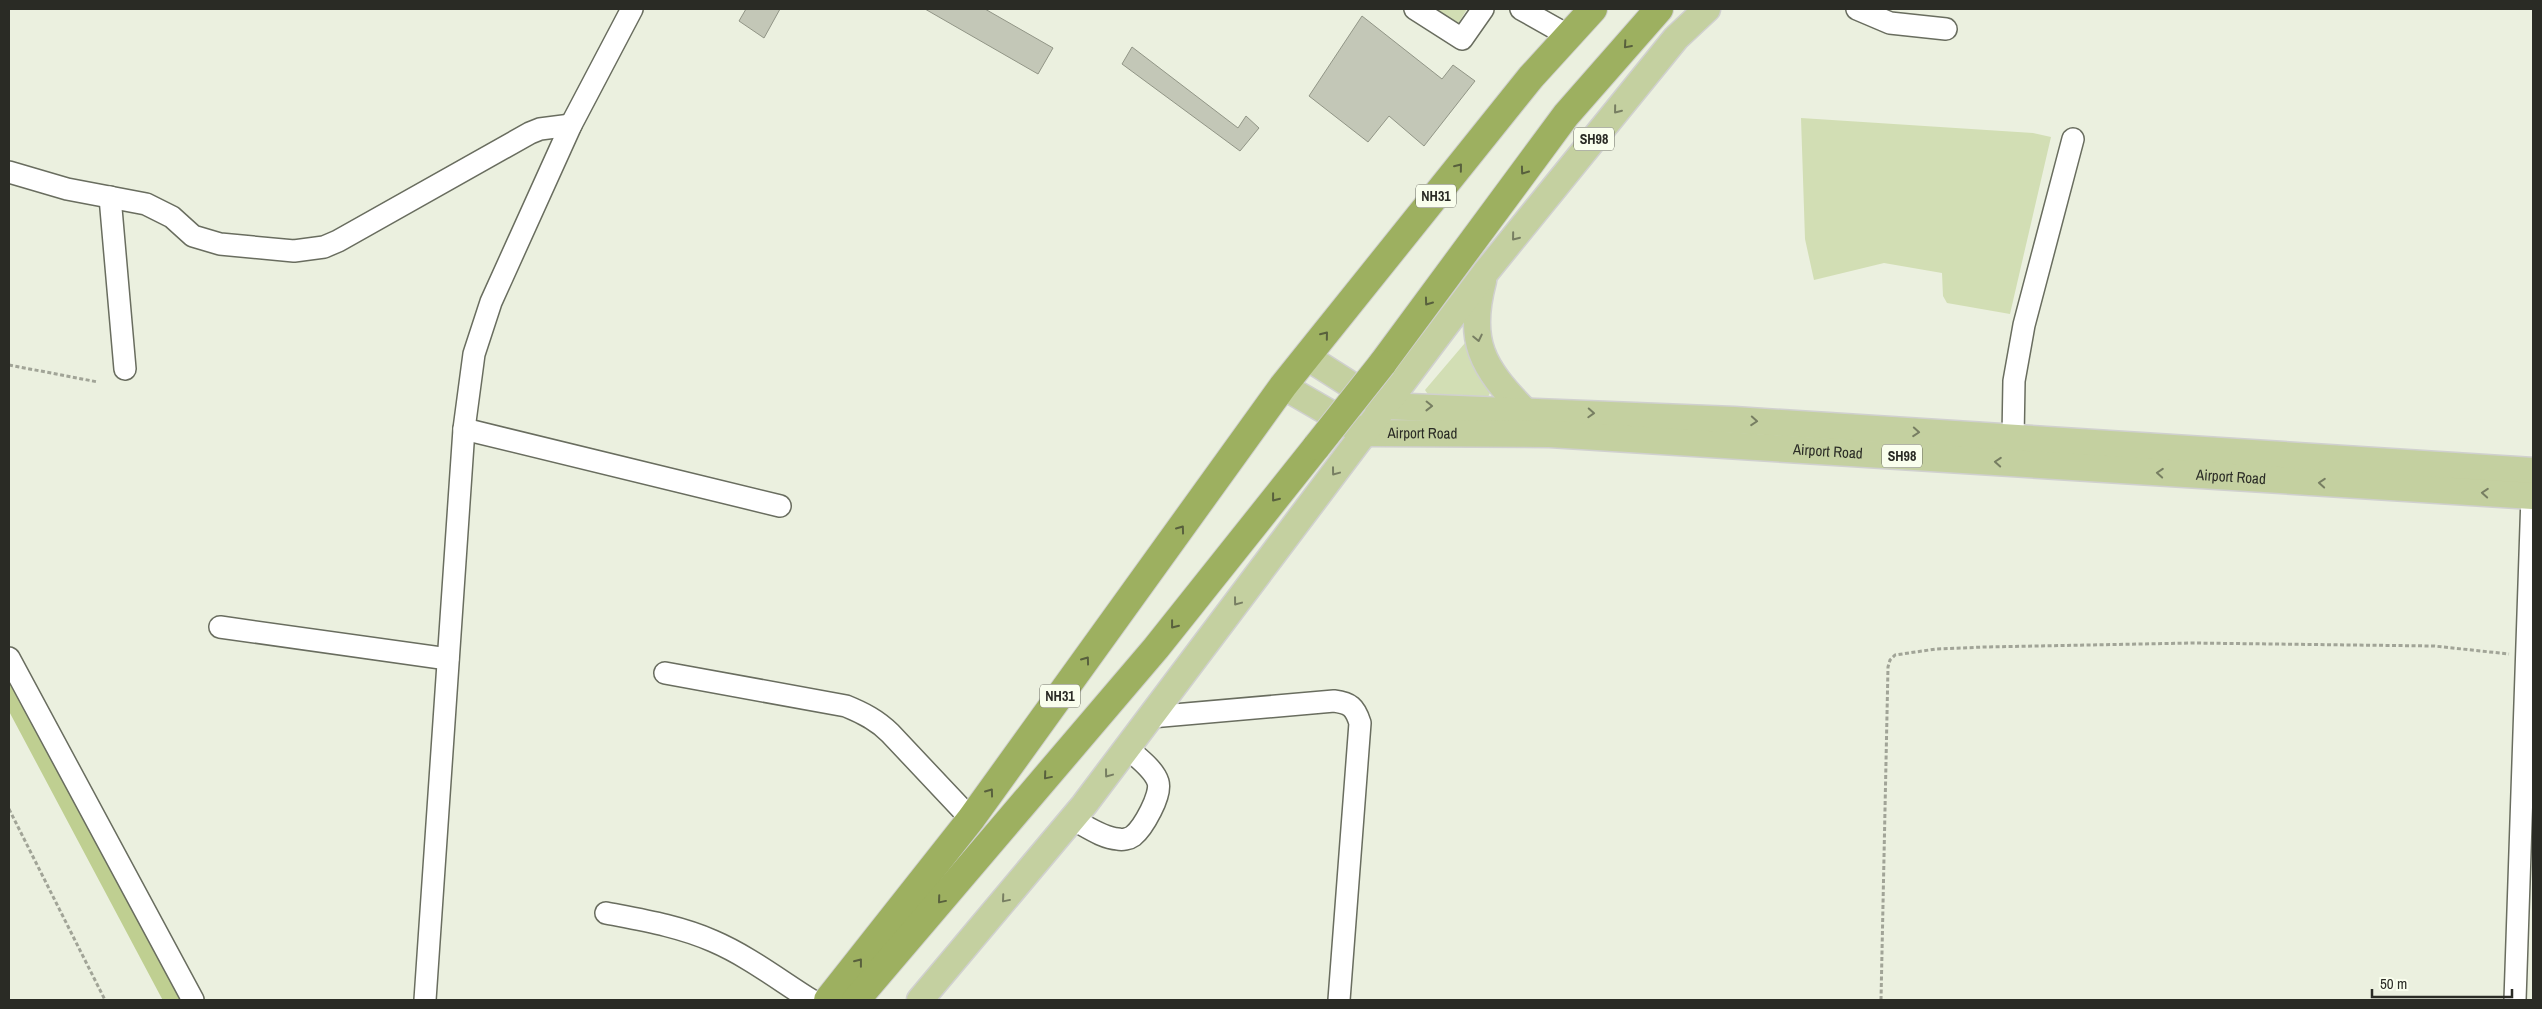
<svg xmlns="http://www.w3.org/2000/svg" width="2542" height="1009" font-family="'Archivo Narrow',sans-serif">
<rect width="100%" height="100%" fill="#ebf0df"/>
<g fill="#d2deb4">
<path d="M1428 9H1467L1456 27Z"/>
<path d="M1801 118 2033 133 2051 137 2010 314 1947 303 1943 296 1942 273 1884 263 1814 280 1805 239Z"/>
<path d="M1470 342 1492 389 1487 399 1429 396 1425 390 1465 343Z"/>
</g>
<g fill="none" stroke-linecap="round" stroke-linejoin="round">
<path stroke="#bfcf91" stroke-width="20" d="M9 690 174 1000"/>
</g>
<g fill="#c3c7b7" stroke="#919586">
<path d="M746 9H780L764 38 739 21Z"/>
<path d="M925 9H985L1053 48 1038 74Z"/>
<path d="M1362 16 1442 79 1453 65 1475 81 1424 146 1389 116 1368 142 1309 96Z"/>
<path d="M1132 47 1238 128 1246 116 1259 128 1240 151 1122 64Z"/>
</g>
<g fill="none" stroke-linecap="round" stroke-linejoin="round">
<g stroke="#696d5f" stroke-width="24">
<g id="minor">
<path d="M1415 9 1462 39 1483 9"/>
<path d="M1521 9 1569 36"/>
<path d="M1857 9 1890 23 1946 29"/>
<path d="M9 172 67 189 146 204 172 217 193 236 220 244 294 251 324 247 338 241 530 133 540 129 571 125"/>
<path d="M110 197 125 369"/>
<path d="M464 429 780 506"/>
<path d="M2013 438 2014 381 2024 325 2073 139"/>
<path d="M220 627 448 659"/>
<path d="M9 658 193 1000"/>
<path d="M665 673 846 706C863 713 877 720 890 733L971 819"/>
<path d="M1151 717 1334 701C1350 703 1355 707 1360 723L1339 1000"/>
<path d="M1072 819C1086 826 1102 838 1118 839 1122 840 1129 839 1133 836 1143 828 1162 795 1158 782 1154 769 1137 757 1127 748"/>
<path d="M606 913C642 920 679 926 713 941 748 956 779 980 811 1000"/>
<path d="M425 1000 464 429 474 354 491 302 571 125 632 9"/>
<path d="M2515 1000 2532 496"/>
</g>
</g>
<g stroke="#d0d0cf" stroke-width="29">
<g id="major">
<path d="M1483 281C1467 341 1482 367 1524 410"/>
<path d="M1307 357 1384 406 1734 420 2533 471"/>
<path id="s1" d="M1283 386 1364 433 1550 434 2533 496"/>
<path d="M920 1000 1084 805 1485 273 1676 38 1707 9"/>
</g>
</g>
<g stroke="#d0d0cf" stroke-width="30">
<g id="highway">
<path d="M1382 364 1566 115 1659 9"/>
<path d="M828 1000 971 819 1283 386 1531 77 1593 9"/>
<path d="M856 1000 1156 648 1317 446"/>
</g>
</g>
<g stroke="#a1a497" stroke-width="3" stroke-dasharray="4 2.5" stroke-linecap="butt">
<path d="M9 365 98 382"/>
<path d="M9 809 105 1000"/>
<path d="M1881 1000 1888 667 1890 660 1895 655 1936 649 1985 647 2192 643 2434 646 2509 654"/>
</g>
<use href="#minor" stroke="#fff" stroke-width="21"/>
<use href="#major" stroke="#c4d0a0" stroke-width="26"/>
<use href="#highway" stroke="#9db060" stroke-width="28"/>
<g stroke="#d0d0cf" stroke-width="30" stroke-linecap="butt">
<path id="highway-bridge" d="M1317 446 1382 364"/>
</g>
<use href="#highway-bridge" stroke="#9db060" stroke-width="28"/>
</g>
<defs><path id="oneway-chevron" d="M-2-3.5L2.5 0L-2 3.5" fill="none" stroke-width="1.6" stroke-linecap="round" stroke-linejoin="round" transform="scale(1.25)"/></defs>
<g stroke="#58603d">
<use href="#oneway-chevron" transform="translate(1627 45) rotate(131)"/>
<use href="#oneway-chevron" transform="translate(1459 167) rotate(-51)"/>
<use href="#oneway-chevron" transform="translate(1524 171) rotate(126)"/>
<use href="#oneway-chevron" transform="translate(1428 302) rotate(126)"/>
<use href="#oneway-chevron" transform="translate(1325 335) rotate(-51)"/>
<use href="#oneway-chevron" transform="translate(1275 498) rotate(128)"/>
<use href="#oneway-chevron" transform="translate(1181 529) rotate(-54)"/>
<use href="#oneway-chevron" transform="translate(1174 625) rotate(128)"/>
<use href="#oneway-chevron" transform="translate(1086 660) rotate(-54)"/>
<use href="#oneway-chevron" transform="translate(1047 776) rotate(130)"/>
<use href="#oneway-chevron" transform="translate(990 792) rotate(-54)"/>
<use href="#oneway-chevron" transform="translate(941 900) rotate(130)"/>
<use href="#oneway-chevron" transform="translate(859 962) rotate(-52)"/>
</g>
<g stroke="#777e62">
<use href="#oneway-chevron" transform="translate(1617 110) rotate(129)"/>
<use href="#oneway-chevron" transform="translate(1515 237) rotate(129)"/>
<use href="#oneway-chevron" transform="translate(1478 338) rotate(78)"/>
<use href="#oneway-chevron" transform="translate(1429 406) rotate(1)"/>
<use href="#oneway-chevron" transform="translate(1591 413) rotate(3)"/>
<use href="#oneway-chevron" transform="translate(1754 421) rotate(4)"/>
<use href="#oneway-chevron" transform="translate(1916 432) rotate(4)"/>
<use href="#oneway-chevron" transform="translate(1998 462) rotate(-176)"/>
<use href="#oneway-chevron" transform="translate(1335 472) rotate(127)"/>
<use href="#oneway-chevron" transform="translate(2160 473) rotate(-176)"/>
<use href="#oneway-chevron" transform="translate(2322 483) rotate(-176)"/>
<use href="#oneway-chevron" transform="translate(2485 493) rotate(-176)"/>
<use href="#oneway-chevron" transform="translate(1237 602) rotate(127)"/>
<use href="#oneway-chevron" transform="translate(1108 774) rotate(127)"/>
<use href="#oneway-chevron" transform="translate(1005 899) rotate(130)"/>
</g>
<g text-anchor="middle" stroke-width="5" stroke-linejoin="round" paint-order="stroke">
<g fill="#f9feed" stroke="#686a61" stroke-width="1">
<rect x="1574" y="127.5" width="40" height="23" rx="4"/>
<rect x="1416" y="184.5" width="40" height="23" rx="4"/>
<rect x="1882" y="444.5" width="40" height="23" rx="4"/>
<rect x="1040" y="684.5" width="40" height="23" rx="4"/>
</g>
<g font-size="14" font-weight="bold" fill="#2a2b25">
<text x="1594" y="144">SH98</text>
<text x="1436" y="201">NH31</text>
<text x="1902" y="461">SH98</text>
<text x="1060" y="701">NH31</text>
</g>
<g font-size="15" fill="#2a2b25" stroke="#f9feed">
<text dy="5" stroke="none"><textPath href="#s1" startOffset="152">Airport Road</textPath></text>
<text dy="5" stroke="none"><textPath href="#s1" startOffset="558">Airport Road</textPath></text>
<text dy="5" stroke="none"><textPath href="#s1" startOffset="962">Airport Road</textPath></text>
</g>
</g>
<rect width="2542" height="1009" fill="none" stroke="#2a2b25" stroke-width="20"/>
<path d="M2372 989v8h140v-8" fill="none" stroke="#2a2b25" stroke-width="2.5"/>
<text x="2380" y="989" font-size="15" fill="#2a2b25" stroke="#f9feed" stroke-width="4" paint-order="stroke">50 m</text>
</svg>
